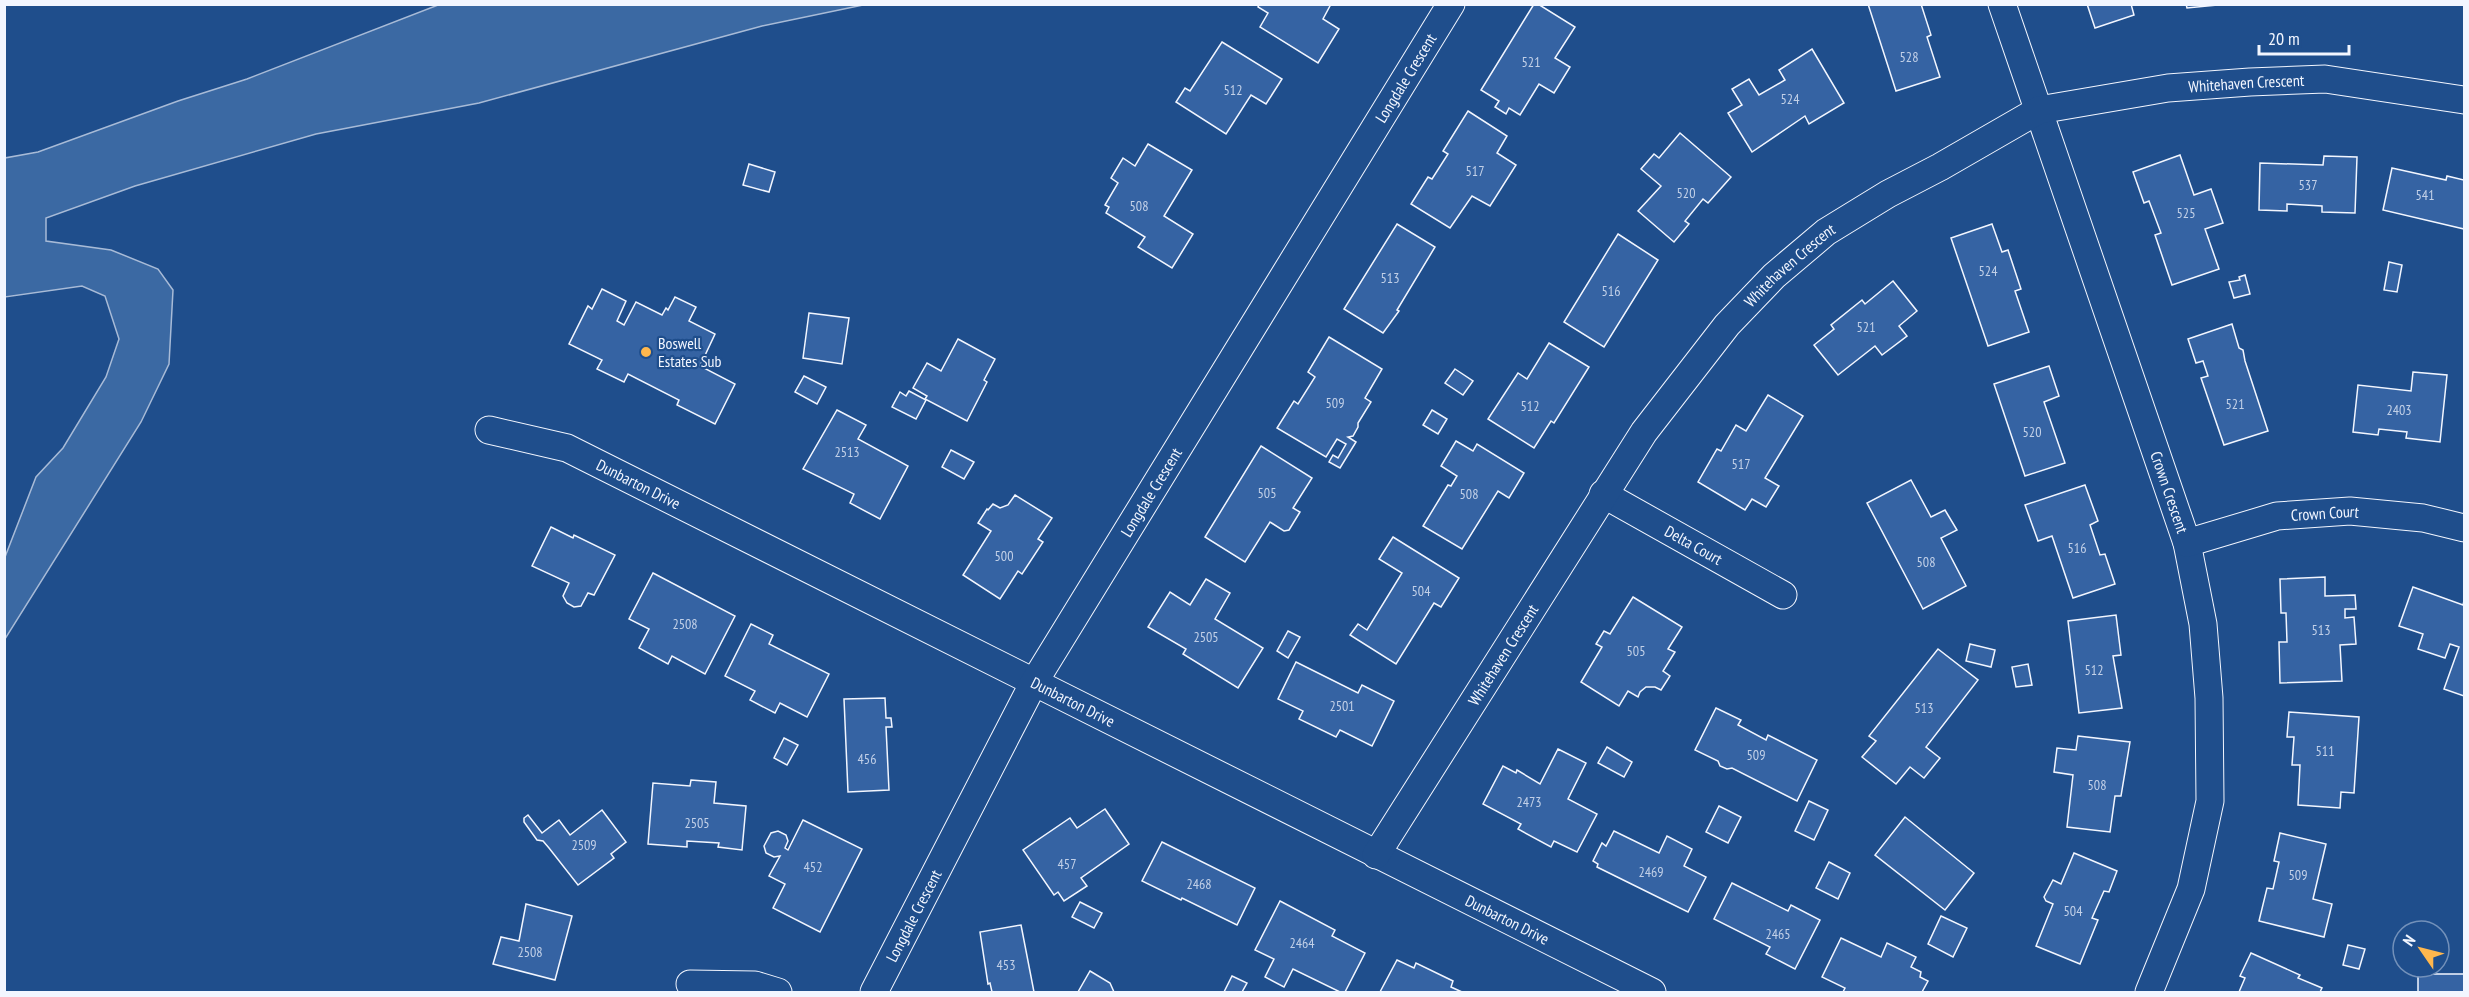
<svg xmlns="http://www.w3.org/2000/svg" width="2469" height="997" font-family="'PT Sans Narrow',sans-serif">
<rect width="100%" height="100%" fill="#1f4e8c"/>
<path fill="#3b69a3" stroke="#a8bbd7" stroke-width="1.5" d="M438 5H863L762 26 479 103 316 134 135 186 46 218V241L111 250 158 269 173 290 169 364 141 422 5 639V557L36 477 63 448 106 377 119 339 105 296 82 286 5 297V158L38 152 178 101 247 79Z"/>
<g fill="#3563a3" stroke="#f2f6ff" stroke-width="1.5">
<path d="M1259 4H1331L1323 19 1339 29 1318 63 1260 27 1268 13 1258 7Z"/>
<path d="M1534 4H1538L1575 27 1555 58 1570 67 1554 93 1539 84 1520 115 1509 108 1506 114 1495 107 1499 101 1481 90Z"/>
<path d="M1868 4H1921L1931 35 1927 37 1940 77 1896 91Z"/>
<path d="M2087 4H2131L2134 15 2095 28Z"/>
<path d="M2186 4H2228L2187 8Z"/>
<path d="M1222 42 1282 79 1266 104 1251 95 1226 134 1176 102 1185 88 1190 91Z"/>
<path d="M1812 49 1844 103 1809 124 1805 116 1752 152 1728 113 1742 105 1732 89 1749 79 1759 95 1785 80 1779 70Z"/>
<path d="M1468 111 1507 136 1497 153 1516 165 1490 206 1472 196 1450 228 1411 204 1428 177 1432 179 1448 154 1443 151Z"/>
<path d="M1680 133 1731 177 1708 203 1703 199 1685 221 1689 224 1674 242 1638 211 1661 186 1641 169 1654 154 1659 158Z"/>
<path d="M1148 144 1192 170 1164 216 1193 234 1172 268 1138 247 1145 237 1106 213 1109 207 1105 205 1118 183 1111 178 1123 158 1135 166Z"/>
<path d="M2180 155 2194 195 2211 189 2223 223 2205 229 2219 269 2172 285 2155 235 2161 233 2149 201 2144 203 2133 172Z"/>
<path d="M2324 156 2357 157 2355 213 2322 212V206L2287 204V211L2259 210 2260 163 2323 165Z"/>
<path d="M749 164 775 172 769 192 743 185Z"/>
<path d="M2392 168 2446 180 2447 176 2464 180V229L2383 210Z"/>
<path d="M1397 224 1435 247 1397 310 1399 311 1383 333 1344 309Z"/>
<path d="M1992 224 2002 252 2008 250 2021 289 2015 291 2029 332 1988 346 1951 238Z"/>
<path d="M1618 234 1658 260 1604 347 1564 322Z"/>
<path d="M2389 262 2402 265 2397 292 2384 290Z"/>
<path d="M2245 275 2250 294 2234 298 2229 282 2240 280 2239 277Z"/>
<path d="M1893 281 1917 311 1899 326 1907 336 1882 355 1875 346 1838 375 1814 345 1834 329 1831 325 1862 300 1865 304Z"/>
<path d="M602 289 626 301 617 321 624 325 636 302 662 315 666 308 668 310 675 297 696 307 689 321 715 334 700 366 735 384 715 424 677 405 679 400 628 374 624 382 597 369 602 360 569 344 588 306 592 309Z"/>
<path d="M809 313 849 318 842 364 803 358Z"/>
<path d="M2232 324 2239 348 2243 350 2245 361 2268 431 2224 445 2201 378 2208 376 2203 361 2196 363 2188 339Z"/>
<path d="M1329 337 1382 369 1365 398 1371 402 1358 423V427L1353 436 1348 437 1356 442 1340 468 1329 462 1333 455 1338 458 1346 444 1337 439 1326 457 1277 428 1294 401 1298 404 1315 377 1308 372Z"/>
<path d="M958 339 995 359 984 380 987 382 967 421 925 399 927 396 913 388 927 363 941 371Z"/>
<path d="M1549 343 1589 367 1554 423 1551 421 1534 448 1488 419 1518 373 1527 379Z"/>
<path d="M2049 366 2059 396 2044 402 2065 463 2025 476 1994 384Z"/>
<path d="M1455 369 1473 381 1463 395 1445 383Z"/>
<path d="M2413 372 2447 375 2440 442 2406 438 2407 432 2379 429 2378 435 2353 432 2358 385 2411 391Z"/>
<path d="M804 376 826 387 817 404 795 392Z"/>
<path d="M909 391 926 400 916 419 892 407 900 392 906 396Z"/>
<path d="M1768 395 1803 416 1765 478 1779 486 1766 507 1752 499 1745 510 1698 482 1717 449 1721 451 1736 425 1746 431Z"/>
<path d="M837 410 866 425 858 439 908 466 880 519 850 503 854 494 803 469Z"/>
<path d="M1432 410 1447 419 1438 434 1423 425Z"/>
<path d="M1456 441 1473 451 1477 444 1524 473 1509 498 1498 491 1462 549 1423 526 1448 485 1451 486 1457 476 1441 466Z"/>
<path d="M1261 446 1312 478 1293 508 1300 512 1289 530 1284 531 1270 522 1245 562 1205 537Z"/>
<path d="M951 450 974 462 964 479 942 467Z"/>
<path d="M1911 480 1931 517 1945 510 1957 530 1941 538 1966 586 1923 609 1867 503Z"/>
<path d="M2085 485 2098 521 2090 525 2100 555 2105 554 2115 584 2073 598 2052 536 2038 541 2025 505Z"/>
<path d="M1015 495 1052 518 1038 539 1043 542 1022 574 1018 571 1000 599 963 575 991 531 978 523 987 509 988 510 993 504 1000 508 1008 505Z"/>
<path d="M551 527 573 538 574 535 615 555 594 595 588 593 581 606 574 607 567 603 563 596 569 583 532 566Z"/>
<path d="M1393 537 1459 578 1441 607 1434 603 1396 664 1350 635 1358 624 1367 630 1402 573 1379 559Z"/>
<path d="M653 573 735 616 705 674 672 656 668 664 639 648 649 629 629 619Z"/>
<path d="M2325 577V596L2355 595 2356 609H2345V618L2354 617 2356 644 2340 645 2342 681 2280 683 2279 642H2287L2286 613H2281L2280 579Z"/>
<path d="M1206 579 1230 593 1215 619 1263 648 1238 688 1183 654 1186 649 1148 627 1170 592 1190 605Z"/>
<path d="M2413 587 2463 605 2464 601V696L2444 689 2459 647 2450 644 2445 658 2418 649 2423 634 2399 626Z"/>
<path d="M1633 597 1682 627 1668 649 1675 652 1663 671 1670 676 1661 690 1655 687H1646L1640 692 1638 697 1628 691 1619 706 1581 682 1602 647 1596 644 1604 631 1610 634Z"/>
<path d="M2116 615 2121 655 2113 656 2122 708 2079 713 2068 621Z"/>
<path d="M751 624 773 635 769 644 829 674 807 717 780 703 775 713 750 700 755 691 725 676Z"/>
<path d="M1288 631 1300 637 1288 658 1277 651Z"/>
<path d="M1970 644 1995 650 1991 667 1966 661Z"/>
<path d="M1938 649 1978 680 1926 747 1940 758 1924 778 1910 767 1896 784 1862 757 1876 741 1869 736Z"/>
<path d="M1296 662 1358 693 1362 685 1394 701 1372 746 1340 730 1336 737 1299 719 1303 711 1278 699Z"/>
<path d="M2028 664 2032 685 2016 687 2012 667Z"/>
<path d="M885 698 886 718H891L892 727H886L889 790 848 792 844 699Z"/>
<path d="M1716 708 1741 720 1738 725 1766 740 1768 735 1817 760 1797 801 1732 768 1727 769 1720 766 1718 761 1695 750Z"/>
<path d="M2289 712 2359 717 2354 793 2341 792 2340 808 2298 805 2300 765H2292L2294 737H2287Z"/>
<path d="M2078 736 2130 742 2121 796H2115L2110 832 2067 827 2073 775 2054 772 2057 748 2076 750Z"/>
<path d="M784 738 798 745 787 765 774 758Z"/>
<path d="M1607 747 1632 762 1624 777 1598 763Z"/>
<path d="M1558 749 1586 763 1568 799 1597 814 1577 852 1554 841 1551 847 1518 829 1521 824 1483 804 1503 766 1516 773 1517 770 1540 784Z"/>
<path d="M691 780 716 782 714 803 746 806 742 850 718 847 719 843 687 841V847L648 844 653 783 690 786Z"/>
<path d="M1809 801 1828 810 1814 840 1795 831Z"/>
<path d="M1719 806 1741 817 1728 843 1706 832Z"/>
<path d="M1105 809 1129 844 1081 878 1087 886 1064 901 1058 892 1054 895 1023 850 1070 818 1077 828Z"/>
<path d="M602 810 626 842 611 854 614 858 578 885 549 848 543 841 537 840 524 822V818L528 815 542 833 559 820 570 835Z"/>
<path d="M1905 817 1974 873 1945 910 1875 855Z"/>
<path d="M803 820 862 849 820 932 773 908 785 884 769 876 780 856 774 857 766 853 764 846 771 833 778 831 786 835 788 841 785 848 788 850Z"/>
<path d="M1614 831 1659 853 1667 836 1692 849 1684 866 1706 877 1688 912 1597 867 1598 864 1593 861 1602 843 1606 846Z"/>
<path d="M2280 833 2326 844 2313 899 2332 904 2324 937 2259 921 2267 888 2273 889 2279 862 2274 861Z"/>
<path d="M1162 842 1255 888 1237 925 1182 898 1181 900 1142 881Z"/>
<path d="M2074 853 2117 871 2109 892 2104 891 2092 918 2098 920 2080 964 2036 946 2053 904 2046 901 2044 897 2053 880 2061 884Z"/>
<path d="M1829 862 1850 873 1838 899 1816 888Z"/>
<path d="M1732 883 1788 911 1791 905 1820 920 1795 969 1766 954 1770 947 1714 919Z"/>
<path d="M1280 901 1335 930 1332 936 1365 953 1345 992H1340L1293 969 1284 987 1265 977 1274 959 1255 950Z"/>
<path d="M1080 902 1102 913 1094 928 1072 917Z"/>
<path d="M526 904 572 916 555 980 493 964 501 937 519 941Z"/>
<path d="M1941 916 1967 928 1953 957 1928 944Z"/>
<path d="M1021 925 1034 992H992L990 983 988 984 980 932Z"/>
<path d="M1841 938 1881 957 1887 943 1916 957 1911 967 1921 972 1920 977 1928 981 1922 992H1843L1845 988 1822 977Z"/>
<path d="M2348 945 2365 949 2359 969 2343 965Z"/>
<path d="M2251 953 2300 975 2298 978 2322 988 2320 992H2239L2245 978 2240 976Z"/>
<path d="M1397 960 1414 968 1416 963 1453 981 1451 987 1462 992H1380Z"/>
<path d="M1090 971 1110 983 1114 992H1078Z"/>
<rect x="2418" y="974" width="46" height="18"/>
<path d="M1232 976 1247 983 1242 992H1224Z"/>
</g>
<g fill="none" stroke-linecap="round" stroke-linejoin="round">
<g stroke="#f2f6ff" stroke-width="29">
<g id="street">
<path id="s1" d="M2002 4 2187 543 2203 624 2209 698 2210 801 2191 889 2149 992"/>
<path id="s2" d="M489 430 567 448 1652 992"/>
<path id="s3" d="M1603 494 1783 595"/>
<path id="s4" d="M2187 543 2277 516 2350 511 2423 518 2464 528"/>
<path id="s5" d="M1376 855 1644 432 1727 325 1774 276 1826 232 1888 194 1940 167 2039 110 2168 88 2250 82 2325 79 2464 100"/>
<path d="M690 984 755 985 778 992"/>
<path id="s6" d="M874 992 1033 684 1451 4"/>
</g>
</g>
<use href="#street" stroke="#1f4e8c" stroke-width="27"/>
</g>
<circle fill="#ffb74d" stroke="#1f4e8c" stroke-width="2" cx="646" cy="352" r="6"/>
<g text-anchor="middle" stroke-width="4.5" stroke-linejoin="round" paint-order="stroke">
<g font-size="14" fill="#c3d1e8">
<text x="1909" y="62">528</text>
<text x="1531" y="67">521</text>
<text x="1233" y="95">512</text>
<text x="1790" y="104">524</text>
<text x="1475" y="176">517</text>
<text x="2308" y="190">537</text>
<text x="1686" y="198">520</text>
<text x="2425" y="200">541</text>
<text x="1139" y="211">508</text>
<text x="2186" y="218">525</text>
<text x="1988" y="276">524</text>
<text x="1390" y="283">513</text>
<text x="1611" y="296">516</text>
<text x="1866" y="332">521</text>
<text x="1335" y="408">509</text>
<text x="2235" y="409">521</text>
<text x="1530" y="411">512</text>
<text x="2399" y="415">2403</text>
<text x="2032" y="437">520</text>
<text x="847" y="457">2513</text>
<text x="1741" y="469">517</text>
<text x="1267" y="498">505</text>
<text x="1469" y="499">508</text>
<text x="2077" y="553">516</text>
<text x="1004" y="561">500</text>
<text x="1926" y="567">508</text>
<text x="1421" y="596">504</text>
<text x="685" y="629">2508</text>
<text x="2321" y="635">513</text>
<text x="1206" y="642">2505</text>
<text x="1636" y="656">505</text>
<text x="2094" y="675">512</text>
<text x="1342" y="711">2501</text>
<text x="1924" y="713">513</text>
<text x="2325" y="756">511</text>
<text x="1756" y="760">509</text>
<text x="867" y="764">456</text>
<text x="2097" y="790">508</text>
<text x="1529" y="807">2473</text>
<text x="697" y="828">2505</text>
<text x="584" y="850">2509</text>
<text x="1067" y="869">457</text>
<text x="813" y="872">452</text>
<text x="1651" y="877">2469</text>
<text x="2298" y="880">509</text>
<text x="1199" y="889">2468</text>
<text x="2073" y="916">504</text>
<text x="1778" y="939">2465</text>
<text x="1302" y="948">2464</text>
<text x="530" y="957">2508</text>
<text x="1006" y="970">453</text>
</g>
<g font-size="16" fill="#f2f6ff" stroke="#1f4e8c">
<text dy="6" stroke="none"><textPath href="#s6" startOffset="1058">Longdale Crescent</textPath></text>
<text dy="6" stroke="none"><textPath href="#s5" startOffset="1227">Whitehaven Crescent</textPath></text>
<text dy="6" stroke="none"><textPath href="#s5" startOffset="723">Whitehaven Crescent</textPath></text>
<text dy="6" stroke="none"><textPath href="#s2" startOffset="160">Dunbarton Drive</textPath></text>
<text dy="6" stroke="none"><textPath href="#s6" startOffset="572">Longdale Crescent</textPath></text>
<text dy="6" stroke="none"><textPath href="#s1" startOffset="516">Crown Crescent</textPath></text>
<text dy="6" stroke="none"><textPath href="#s4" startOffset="142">Crown Court</textPath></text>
<text dy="6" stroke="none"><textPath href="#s3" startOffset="104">Delta Court</textPath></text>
<text dy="6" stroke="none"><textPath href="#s5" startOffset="237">Whitehaven Crescent</textPath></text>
<text dy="6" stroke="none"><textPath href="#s2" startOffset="646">Dunbarton Drive</textPath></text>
<text dy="6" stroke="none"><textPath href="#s6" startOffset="86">Longdale Crescent</textPath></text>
<text dy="6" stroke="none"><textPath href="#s2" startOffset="1132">Dunbarton Drive</textPath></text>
</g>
<g font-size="16" fill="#f2f6ff" stroke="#1f4e8c" text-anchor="start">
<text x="658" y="349">Boswell<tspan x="658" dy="18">Estates Sub</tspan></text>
</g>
</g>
<rect width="2469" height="997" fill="none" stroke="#f2f6ff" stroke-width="12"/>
<g transform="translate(2421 949) rotate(305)"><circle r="28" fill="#1f4e8c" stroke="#7391ba" stroke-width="1.5"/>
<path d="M0-4.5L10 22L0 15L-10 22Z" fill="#ffb74d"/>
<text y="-9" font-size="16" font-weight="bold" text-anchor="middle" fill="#f2f6ff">N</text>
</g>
<path d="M2259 45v9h90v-9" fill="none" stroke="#f2f6ff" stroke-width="3"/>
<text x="2268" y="45" font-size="18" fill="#f2f6ff" stroke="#1f4e8c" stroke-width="4.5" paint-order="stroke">20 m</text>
</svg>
